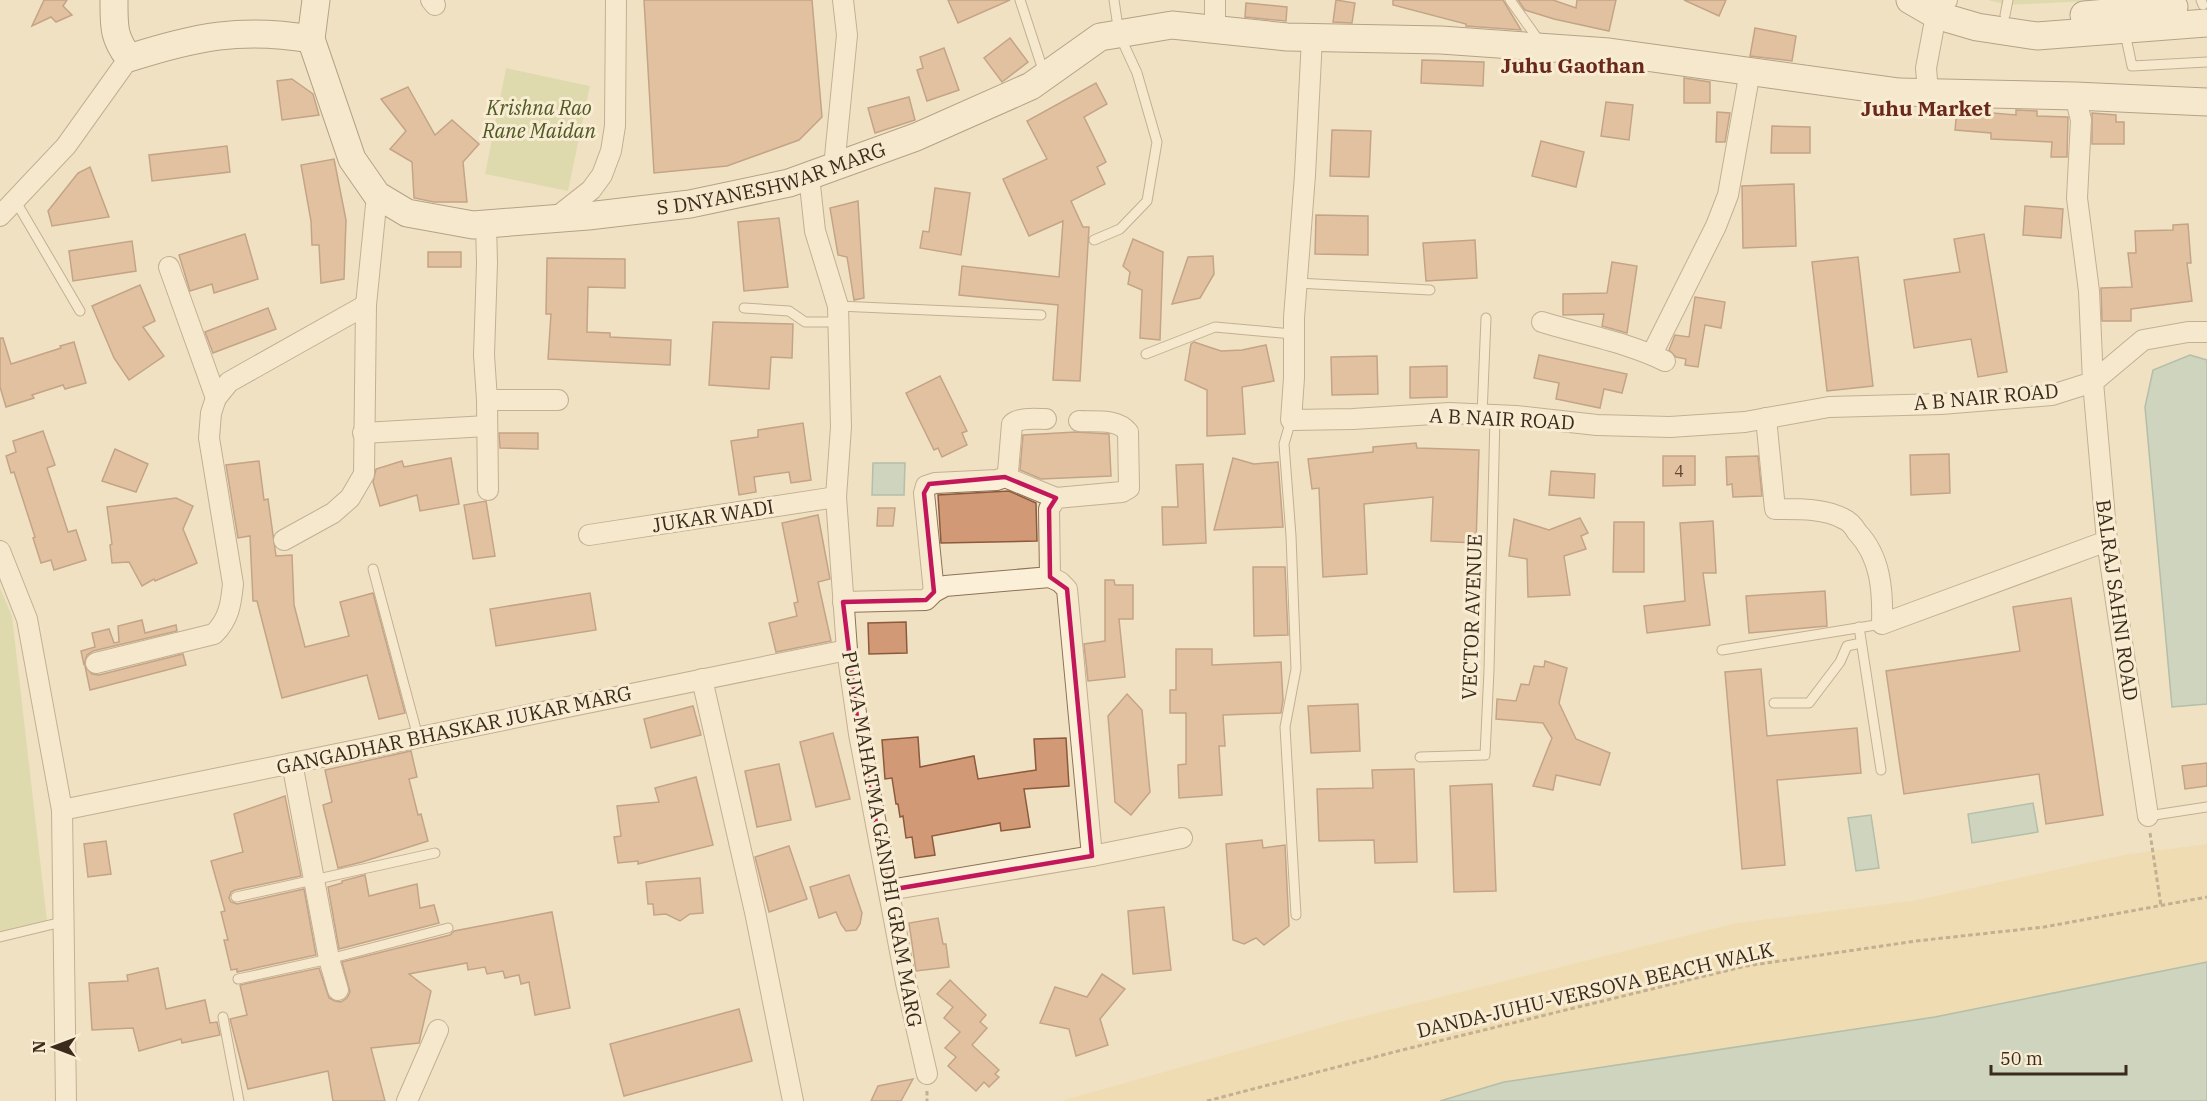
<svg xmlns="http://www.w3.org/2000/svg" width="2207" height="1101" font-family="'IBM Plex Serif',serif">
<rect width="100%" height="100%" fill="#f1e1c3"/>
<g fill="#cbd096">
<path d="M1988 0H2114L2007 5Z"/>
<path d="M506 68 590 86 568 191 485 174Z"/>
<path d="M0 588 12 616 48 929 0 940Z"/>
</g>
<path fill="#eed69e" d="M2207 844V962L1935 1017 1504 1082 1440 1101H1061L1344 1021 1736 923 1917 900 2128 854Z"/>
<g fill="#a5c3b9" stroke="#6b9287" stroke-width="1.5">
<path d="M2190 355 2207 360V704L2172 707 2145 407 2153 370Z"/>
<path d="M873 463H905L904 495H872Z"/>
<path d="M2033 803 2038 832 1972 843 1968 814Z"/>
<path d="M1871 815 1879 868 1856 871 1848 818Z"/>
<path d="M2207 962V1101H1440L1504 1082 1935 1017Z"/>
</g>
<g fill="#d19976" stroke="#8d5a3d" stroke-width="1.5">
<path d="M44 0H67L63 6 72 15 56 22 51 17 32 26Z"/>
<path d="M644 0H812L822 117 799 140 727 166 654 173Z"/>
<path d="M948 0H1010L958 23Z"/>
<path d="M1336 0 1355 3 1352 23 1333 22Z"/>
<path d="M1393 0H1503L1521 30 1466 26V24L1393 5Z"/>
<path d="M1518 0H1553L1576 8 1577 0H1616L1609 31 1554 19 1525 10Z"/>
<path d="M1684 0H1726L1719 16Z"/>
<path d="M1246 3 1287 7 1286 21 1245 17Z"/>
<path d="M1755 28 1796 36 1792 61 1750 56Z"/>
<path d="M1010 38 1028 62 1002 82 984 58Z"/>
<path d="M944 48 959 90 927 101 917 70 923 68 920 57Z"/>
<path d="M1422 60 1484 62 1483 86 1421 83Z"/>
<path d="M1684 78 1710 82V103H1684Z"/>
<path d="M292 79 313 94 319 115 282 120 277 81Z"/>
<path d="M1096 83 1107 104 1084 117 1106 162 1097 167 1105 184 1071 201 1083 227H1089L1080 381 1053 380 1058 305 959 295 962 266 1059 277 1063 221 1029 236 1003 179 1047 159 1027 121Z"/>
<path d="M408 87 435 135 452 120 479 144 463 162 467 202H434L414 198 412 162 390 149 406 131 381 99Z"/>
<path d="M909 97 915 120 875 133 868 108Z"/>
<path d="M1606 102 1633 105 1629 140 1601 136Z"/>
<path d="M1957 110 2016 115V110L2037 111V116L2068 117 2067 157H2051L2052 142 1991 139V133L1955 130Z"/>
<path d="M1717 112 1730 113 1725 142H1716Z"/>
<path d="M2092 113 2116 115V122H2124V144H2092Z"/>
<path d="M1772 126 1810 127V153H1771Z"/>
<path d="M1332 130 1371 131 1369 177 1330 176Z"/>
<path d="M1541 141 1584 152 1576 187 1532 176Z"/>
<path d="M227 146 230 172 152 181 149 155Z"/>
<path d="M334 159 346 220 344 279 321 283 319 245H312L311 221 301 165Z"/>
<path d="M90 167 109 217 52 226 48 211 78 173Z"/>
<path d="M1794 184 1796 246 1743 248 1742 186Z"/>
<path d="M935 188 970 193 961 255 920 248 923 231 929 232Z"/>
<path d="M858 201 864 298 854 300 847 257 838 255 830 208Z"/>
<path d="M2025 206 2063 209 2061 238 2023 235Z"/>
<path d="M1316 215 1368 216V255L1315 254Z"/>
<path d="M779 218 788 287 744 291 738 222Z"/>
<path d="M2188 224 2191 263H2187L2192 301 2131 309V321H2102L2101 288 2132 287 2128 253H2136L2135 231 2173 230V225Z"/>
<path d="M245 234 258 279 214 293 212 284 190 291 179 255Z"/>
<path d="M1984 234 2007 372 1978 377 1971 339 1914 348 1904 280 1960 272 1954 239Z"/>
<path d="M1133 239 1163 252 1160 340 1140 338 1142 290 1128 284 1130 272 1123 266Z"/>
<path d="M1475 240 1477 278 1426 281 1423 243Z"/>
<path d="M132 241 136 271 73 281 69 251Z"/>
<rect x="428" y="252" width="33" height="15"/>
<path d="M1213 256 1214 274 1200 298 1172 304 1188 257Z"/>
<path d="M1858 257 1873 386 1827 391 1812 262Z"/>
<path d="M547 258 625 259V288L588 287 587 332 610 333V337L671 340 670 365 548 359 551 314H546Z"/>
<path d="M1612 262 1637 266 1627 333 1602 326 1604 314 1563 315V294L1607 293Z"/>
<path d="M140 285 155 321 143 327 164 356 129 380 114 358 92 306Z"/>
<path d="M1695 297 1725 302 1721 328 1705 325 1698 367 1685 365 1686 359 1676 357 1669 350 1675 335 1689 337Z"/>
<path d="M268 308 276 329 213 353 205 332Z"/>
<path d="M713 322 793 324 792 358 771 357 769 389 709 385Z"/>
<path d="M0 338H3L11 364 61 348 60 346 74 342 86 383 65 389 63 385 32 395 34 398 6 407 0 387Z"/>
<path d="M1194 342 1221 351 1242 350 1266 345 1274 381 1242 387 1245 434 1207 436V390L1185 380 1191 344Z"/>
<path d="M1539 355 1627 374 1622 393 1604 389 1600 408 1556 399 1559 383 1534 378Z"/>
<path d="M1377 356 1378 394 1332 395 1331 357Z"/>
<path d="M1447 366V397L1410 398V367Z"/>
<path d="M940 376 967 431 962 433 967 445 942 457 938 448 934 450 906 393Z"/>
<path d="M803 423 811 480 791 483 789 472 754 477 756 492 739 495 731 441 758 437V430Z"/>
<path d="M43 431 55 465 47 468 68 532 76 530 86 560 54 570 51 560 41 563 33 538 35 537 14 472 11 473 6 456 16 452 13 441Z"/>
<path d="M1076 432 1109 434 1111 476 1041 479 1020 470 1023 435Z"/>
<path d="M499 433H538V449L500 448Z"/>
<path d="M1416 443 1417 448 1479 450 1476 543 1431 541 1433 497 1364 504 1367 574 1323 577 1319 488 1312 489 1308 459 1373 452V447Z"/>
<path d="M115 449 148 464 136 492 102 481Z"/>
<path d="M1949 454 1950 493 1911 495 1910 455Z"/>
<path d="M1663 456H1695V485L1663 486Z"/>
<path d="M1758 456 1762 496 1733 497 1732 484 1727 485 1726 457Z"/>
<path d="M451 458 459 504 420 511 417 495 380 506 373 482 376 469 402 461 404 467Z"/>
<path d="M1233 458 1254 464 1278 462 1283 527 1214 530Z"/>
<path d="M259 461 264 500 268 499 276 556 292 555 294 605 305 647 349 636 340 602 373 593 405 713 379 719 367 675 282 698 257 601H253L250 536 238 538 226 465Z"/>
<path d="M1203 464 1206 543 1163 545 1162 507H1178L1176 465Z"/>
<path d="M1551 471 1595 474 1594 498 1549 495Z"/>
<path d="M1009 491 1036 503 1037 541 941 543 938 495Z"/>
<path d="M176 498 193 506 183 529 197 563 155 581 154 579 142 586 129 562 112 563 110 545 112 544 107 507Z"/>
<path d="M486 501 495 556 473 559 464 505Z"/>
<path d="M878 508H895L893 526H877Z"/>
<path d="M818 515 830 579 818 582 831 641 776 652 769 623 797 616 794 603 798 602 782 523Z"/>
<path d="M1580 518 1588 533 1581 536 1586 549 1564 556 1570 595 1528 597 1527 559 1509 556 1514 519 1549 530Z"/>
<path d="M1713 521 1716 573H1703L1710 625 1647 633 1644 606 1685 601 1680 523Z"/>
<path d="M1614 522H1644V572H1613Z"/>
<path d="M1253 567H1285L1288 635 1254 636Z"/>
<path d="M1105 580H1114L1115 585H1133V619H1119L1125 677 1088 681 1084 644 1105 641Z"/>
<path d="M1825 591 1827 626 1749 633 1746 596Z"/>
<path d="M590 593 596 630 496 646 490 609Z"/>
<path d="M2071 598 2103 815 2046 824 2039 774 1904 794 1886 671 2020 651 2013 607Z"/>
<path d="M142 620 145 633 176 625 177 631 93 651 87 655 84 665 81 651 95 647 92 633 109 629 114 643 119 642 118 626Z"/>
<path d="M906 622 907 653 869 654 868 623Z"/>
<path d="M1176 649H1212V665L1281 662 1283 700 1281 713 1223 715 1225 746H1219L1222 795 1179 798 1178 765 1186 764V713H1170V690H1176Z"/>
<path d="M183 654 186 665 90 690 85 666 92 674 99 675Z"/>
<path d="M1545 661 1567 668 1559 703 1576 739 1610 753 1600 785 1556 775 1553 790 1533 786 1552 738 1543 723 1496 719 1497 699 1516 701 1521 684 1529 685 1534 666 1544 667Z"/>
<path d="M1761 669 1767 736 1857 728 1861 773 1777 780 1785 865 1742 869 1725 672Z"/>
<path d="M1127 694 1142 710 1150 792 1131 815 1115 802 1108 716Z"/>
<path d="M1358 704 1360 751 1311 753 1308 706Z"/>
<path d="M693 706 701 735 651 748 644 719Z"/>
<path d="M833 733 850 799 816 807 800 742Z"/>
<path d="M918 737 920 767 974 756 978 779 1036 770 1034 739 1066 738 1069 786 1024 789 1030 827 1001 831 1000 823 932 836 935 855 915 858 912 837 906 838 903 816 900 817 898 804H896L892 778 885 779 882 740Z"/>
<path d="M411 751 417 777 409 779 418 815 421 814 428 841 362 862 338 868 323 805 332 802 325 770Z"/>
<path d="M2207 763V786L2185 789 2182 766Z"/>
<path d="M779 764 791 820 757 827 745 771Z"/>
<path d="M1414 769 1417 862 1375 863 1374 840 1319 841 1317 789 1373 788 1372 770Z"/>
<path d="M696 777 713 845 638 864V861L618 863 614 837 621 836 617 806 659 802 655 788Z"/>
<path d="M1492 784 1496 891 1454 892 1450 786Z"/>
<path d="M285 796 301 876 235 890 231 892 229 898 231 902 237 904 304 889 316 955 237 972V969L231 970 224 940H228L221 912 225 911 211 861 243 852 234 814Z"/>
<path d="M1262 840 1263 848 1285 845 1289 926 1264 945 1256 938 1244 944 1233 940 1226 844Z"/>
<path d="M106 841 111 874 88 877 84 844Z"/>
<path d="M789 846 807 899 769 912 755 857Z"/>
<path d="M365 875 369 896 417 884 420 908 434 905 439 923 339 949 328 887 342 883V881Z"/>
<path d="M849 875 862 913 860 924 856 930 846 931 841 924 836 912 819 918 810 887Z"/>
<path d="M700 878 703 913 690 914 680 921 666 914 654 915 653 904H648L646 882Z"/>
<path d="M1164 907 1171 970 1133 974 1128 911Z"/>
<path d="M552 912 570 1008 535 1015 529 982 521 984 519 975 505 978 503 971 487 974 485 967 468 970 467 963 409 974 431 991 419 1043 371 1048 385 1101H333L328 1071 248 1089 230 1019 247 1015 240 985 319 968 329 998 335 1001 341 1002 347 998 350 992 342 962 450 935 454 931Z"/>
<path d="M938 918 943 944H946L949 967 916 971 909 923Z"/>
<path d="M158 968 166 1009 205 1000 210 1023 217 1022 220 1035 182 1043 181 1039 139 1051 133 1028 92 1030 89 983 128 981 127 975Z"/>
<path d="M1102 974 1125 989 1100 1019 1108 1045 1076 1056 1069 1029 1040 1023 1055 987 1087 997Z"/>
<path d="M950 980 986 1015 980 1022 987 1028 972 1045 999 1070 995 1074 999 1077 989 1087 984 1082 976 1091 948 1066 956 1057 945 1048 960 1032 944 1018 953 1007 937 994Z"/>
<path d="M739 1009 752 1061 624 1096 610 1044Z"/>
<path d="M913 1079 901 1101H871L878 1086Z"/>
</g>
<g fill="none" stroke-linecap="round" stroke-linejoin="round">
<g stroke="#8c7258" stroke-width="11">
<g id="lane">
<path d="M1020 0 1044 73"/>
<path d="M1510 0 1540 42"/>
<path d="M2201 0 2203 5"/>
<path d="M2005 15 2008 0"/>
<path d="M2125 33 2132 66 2207 62"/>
<path d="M15 200 80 311"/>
<path d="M1094 240 1120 229 1147 201 1157 142 1137 73 1119 34 1114 0"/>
<path d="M1297 283 1430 290"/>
<path d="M838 306 1041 315"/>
<path d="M744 308 789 311 805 322H838"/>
<path d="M1146 354 1215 327 1293 334"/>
<path d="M1482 415 1486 318"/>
<path d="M1291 420 1284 444 1291 536 1296 669 1285 727 1296 915"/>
<path d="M373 569 418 737"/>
<path d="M1859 627 1881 770"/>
<path d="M1722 650 1882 624"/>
<path d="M1774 703H1809L1840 662 1847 646 1861 643"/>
<path d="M1420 757 1485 755 1489 670 1495 415"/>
<path d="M2148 816 2207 807"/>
<path d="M236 897 435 853"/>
<path d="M0 937 62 922"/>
<path d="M238 979 329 959 448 928"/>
<path d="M223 1017 239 1101"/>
</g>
</g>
<g stroke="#8c7258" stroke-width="22">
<g id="street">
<path d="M431 0 435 5"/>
<path d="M1215 0V29"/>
<path d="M1312 38 1305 175 1294 318V378L1291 420 1353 419 1449 413 1516 416 1597 425 1670 427 1745 422 1829 407 1941 404 2052 395 2093 382 2143 340 2188 332H2207"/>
<path d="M1928 92 1926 68 1936 15 1947 0"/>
<path d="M2075 96 2081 120 2077 198 2089 291 2093 382 2107 541 2148 816"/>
<path d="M834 167 847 35 843 0"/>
<path d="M809 176 815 231 838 306 841 427 836 497 847 650 859 734 906 983 927 1074"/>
<path d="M0 216 66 146 129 58"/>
<path d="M554 219 591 190 602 175 611 151 615 126 616 0"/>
<path d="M486 224 487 263 484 355 487 400 488 490"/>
<path d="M169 267 216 398"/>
<path d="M1542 322C1584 335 1626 342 1665 361"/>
<path d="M1652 354 1716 226 1728 195 1750 71"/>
<path d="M487 400H558"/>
<path d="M1766 418 1775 509C1797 509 1824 508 1844 519 1849 521 1854 527 1857 532 1881 557 1883 591 1882 624L2107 541"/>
<path d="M363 433 487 426"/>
<path d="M1005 477 1056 498"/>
<path d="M589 535 836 497"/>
<path d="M284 540 333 513 350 498 364 474 366 305 377 195"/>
<path d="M0 551 27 619 62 810 66 1101"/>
<path d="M1050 577 1060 582 1067 589 1092 856"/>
<path d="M934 592 924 493 926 486 935 483 997 480 1005 477 1008 472 1012 424C1020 417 1036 419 1046 419"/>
<path d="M843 602 926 600 934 592 945 586 1050 577 1049 509 1056 498 1122 492 1129 488 1128 432C1117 418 1095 422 1079 421"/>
<path d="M96 663 214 634C229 619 231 604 233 584L209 438 211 413 216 398 229 382 366 305"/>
<path d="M702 679 755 912 793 1101"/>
<path d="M292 763 329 959 338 990"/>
<path d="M62 810 847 650"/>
<path d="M889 890 1092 856 1182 838"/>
<path d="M407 1101 438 1030"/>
</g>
</g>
<g stroke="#6e533c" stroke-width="29">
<g id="secondary">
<path d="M114 0C114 26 113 37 129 58 195 37 241 27 311 39"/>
<path id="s1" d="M316 0 311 39 352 159 377 195 407 213 473 225 588 216 690 204 789 183 916 137 1031 86 1100 37 1172 25 1287 37 1441 40 1609 52 1899 92 2075 96 2207 102"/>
<path d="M1910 0 1936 15 1977 27 2037 36 2207 23"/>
<path d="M2084 15 2174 7"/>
</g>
</g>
<g stroke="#8c7258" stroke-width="3" stroke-dasharray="4.5 3" stroke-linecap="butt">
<path d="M2150 833 2161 906"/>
<path d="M927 1091V1101"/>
<path d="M1207 1101 1402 1050 1746 966 1916 941 2044 927 2207 897"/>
</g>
<use href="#lane" stroke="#fbefd7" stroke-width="9"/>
<use href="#street" stroke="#fbefd7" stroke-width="20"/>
<use href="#secondary" stroke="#fbefd7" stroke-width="27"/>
</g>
<path d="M0 0H2207V1101H0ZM1005 477 1056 498 1049 509 1050 577 1067 589 1092 856 889 890 859 734 843 602 926 600 934 592 924 493 929 484Z" fill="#f1e1c3" fill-opacity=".55" fill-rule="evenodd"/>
<path fill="none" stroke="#c2185b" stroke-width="4.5" stroke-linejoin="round" d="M1005 477 1056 498 1049 509 1050 577 1067 589 1092 856 889 890 859 734 843 602 926 600 934 592 924 493 929 484Z"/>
<g text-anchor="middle" stroke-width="6" stroke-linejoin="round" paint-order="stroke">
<g font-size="16" fill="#604633">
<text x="1679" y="477">4</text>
</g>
<g font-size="20" font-style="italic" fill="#4d5923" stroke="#f8ecd3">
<text x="539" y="115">Krishna Rao<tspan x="539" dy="23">Rane Maidan</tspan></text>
</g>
<g font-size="20" fill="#3b2b1d" stroke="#f8ecd3">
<text dy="7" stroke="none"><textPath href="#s1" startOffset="615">S DNYANESHWAR MARG</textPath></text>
<text transform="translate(1986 397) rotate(-5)" y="7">A B NAIR ROAD</text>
<text transform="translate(1502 419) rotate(3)" y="7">A B NAIR ROAD</text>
<text transform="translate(713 516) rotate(-9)" y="7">JUKAR WADI</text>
<text transform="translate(2117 600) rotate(82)" y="7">BALRAJ SAHNI ROAD</text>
<text transform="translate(1472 617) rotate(-88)" y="7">VECTOR AVENUE</text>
<text transform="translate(454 730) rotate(-12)" y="7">GANGADHAR BHASKAR JUKAR MARG</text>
<text transform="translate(882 839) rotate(80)" y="7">PUJYA MAHATMA GANDHI GRAM MARG</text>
<text transform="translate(1595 990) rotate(-13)" y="7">DANDA-JUHU-VERSOVA BEACH WALK</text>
</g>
<g font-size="21" font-weight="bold" fill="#6a281a" stroke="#f8ecd3">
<text x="1573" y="73">Juhu Gaothan</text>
<text x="1926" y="116">Juhu Market</text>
</g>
</g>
<g transform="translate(54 1047) rotate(270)" stroke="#f8ecd3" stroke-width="4.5" paint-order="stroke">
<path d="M0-4.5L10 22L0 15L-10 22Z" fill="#3b2b1d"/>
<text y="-9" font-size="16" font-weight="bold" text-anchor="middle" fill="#3b2b1d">N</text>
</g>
<path d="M1991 1065v9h135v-9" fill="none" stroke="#3b2b1d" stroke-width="3"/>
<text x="2000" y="1065" font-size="18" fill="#3b2b1d" stroke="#f8ecd3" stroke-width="4.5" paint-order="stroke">50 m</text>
</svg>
